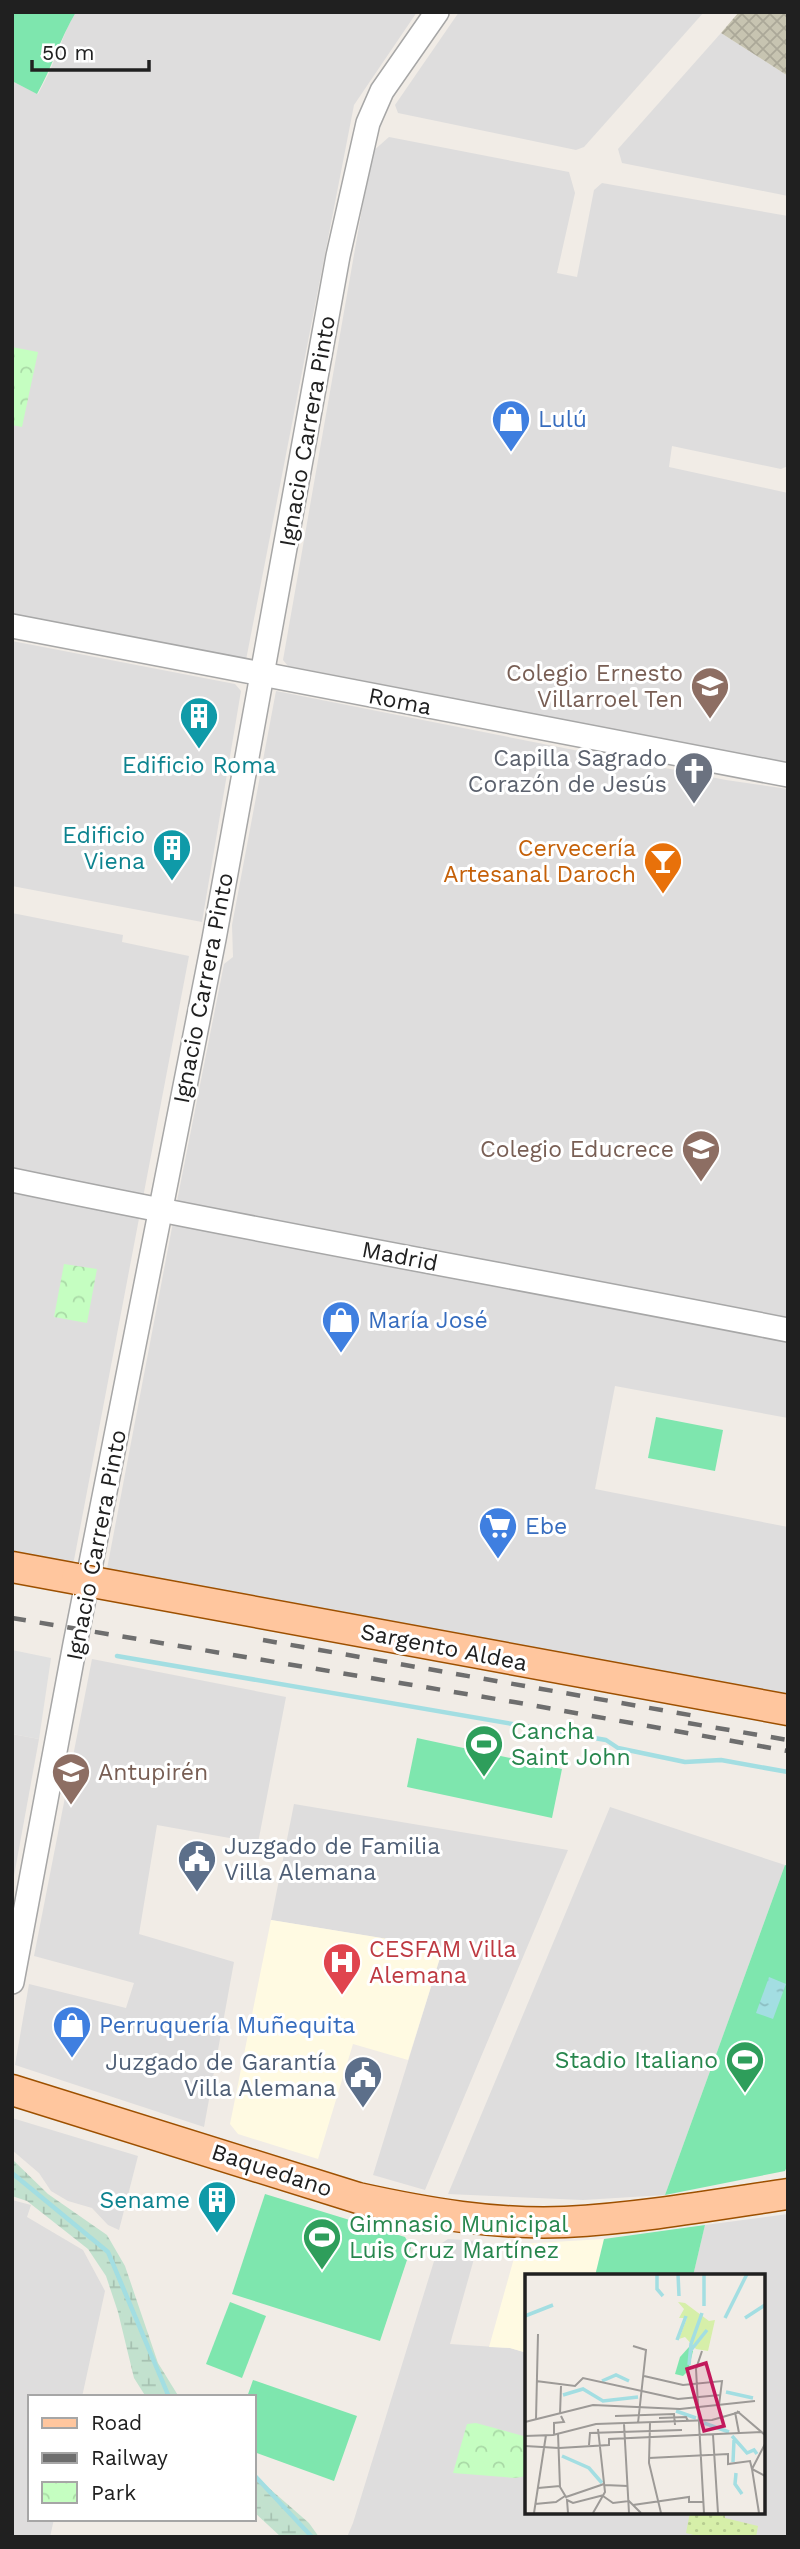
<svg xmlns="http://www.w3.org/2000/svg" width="800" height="2549" font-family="'Work Sans',sans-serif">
<defs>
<pattern id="construction-cross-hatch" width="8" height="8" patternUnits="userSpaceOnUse" patternTransform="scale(1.75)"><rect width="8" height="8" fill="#c7c4b1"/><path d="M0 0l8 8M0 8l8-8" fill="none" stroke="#aba898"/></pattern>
<pattern id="grass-dots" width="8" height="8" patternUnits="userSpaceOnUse" patternTransform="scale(1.75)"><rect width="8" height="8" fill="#d6efa9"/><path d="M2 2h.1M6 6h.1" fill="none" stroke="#b7cd91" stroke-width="1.8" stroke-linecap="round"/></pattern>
<pattern id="wetland-marsh" width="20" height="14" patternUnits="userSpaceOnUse" patternTransform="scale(1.75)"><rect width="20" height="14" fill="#c2e1ce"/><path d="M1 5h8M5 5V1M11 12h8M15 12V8" fill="none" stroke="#a6c1b1"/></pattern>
<pattern id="park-crowns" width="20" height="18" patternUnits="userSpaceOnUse" patternTransform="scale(1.75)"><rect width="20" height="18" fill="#c5fec1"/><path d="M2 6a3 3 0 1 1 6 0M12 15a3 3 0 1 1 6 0" fill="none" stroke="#a9d9a6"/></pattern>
<pattern id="water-ripples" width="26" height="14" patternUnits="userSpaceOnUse" patternTransform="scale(1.75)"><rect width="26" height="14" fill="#a3dee2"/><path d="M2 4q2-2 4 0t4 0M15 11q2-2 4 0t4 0" fill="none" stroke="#8cbec2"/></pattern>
</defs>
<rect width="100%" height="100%" fill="#f1ece6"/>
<g fill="#dedddd">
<path d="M76 12H417L354 105 246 660 12 614V81L38 94 49 73 68 26Z"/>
<path d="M459 12H704L584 147 576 150 398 113 395 105Z"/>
<path d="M721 33 788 76V196L622 163 618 149Z"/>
<path d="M389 137 569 172 575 193 557 273 577 277 594 190 602 183 788 216V466L781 469 672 446 669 467 788 493V763L288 666 283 660 372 152Z"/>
<path d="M12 641 235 684 241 691 202 922 12 886Z"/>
<path d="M276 691 726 780 788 789V1418L615 1386 595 1489 788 1527V1699L106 1574 178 1196 224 964 233 957 232 925Z"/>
<path d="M12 913 123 935 122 942 189 956 74 1560 71 1563 12 1553Z"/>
<path d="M92 1659 286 1697 258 1843 157 1825 139 1934 234 1962 204 2127 15 2065 29 1984 126 2008 134 1983 34 1956Z"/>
<path d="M12 1734 39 1739 12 1887Z"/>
<path d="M294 1804 568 1850 425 2190 373 2175 443 1948 271 1920Z"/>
<path d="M610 1807 785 1865 665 2195 583 2200 448 2194Z"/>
<path d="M12 2118 138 2156 119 2230 108 2225 92 2208 68 2201 51 2191 39 2173 12 2150Z"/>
<path d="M12 2200 31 2205 27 2217 83 2250 105 2291 82 2397H30V2519H54L50 2537H12Z"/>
<path d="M788 2214V2537H347L353 2523 439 2245 448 2239 479 2241 450 2344 510 2348 527 2353V2512H763V2276H693L705 2225Z"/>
</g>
<g fill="#fffae2">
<path d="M271 1920 443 1948 408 2060 353 2044 318 2159 238 2134 230 2124Z"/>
<path d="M604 2239 595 2276H527V2353L510 2348 489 2347 518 2244Z"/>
</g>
<path fill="url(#construction-cross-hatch)" d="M739 12H788V76L721 33Z"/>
<path fill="url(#grass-dots)" d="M690 2512H725V2518L758 2526 756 2537H701L686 2533Z"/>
<g fill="url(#wetland-marsh)">
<path d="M12 2159 48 2194 107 2235 125 2266 158 2363 179 2397H146L134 2378 118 2312 106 2276 88 2249 27 2201 12 2196Z"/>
<path d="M254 2475 309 2523 319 2537H281L254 2512Z"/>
</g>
<g fill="url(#park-crowns)">
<path d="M12 347 38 352 22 427 12 425Z"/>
<path d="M64 1264 97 1269 87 1323 54 1317Z"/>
<path d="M476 2423 527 2437V2476L515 2478 453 2473 467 2424Z"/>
</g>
<g fill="#7ee6ae">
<path d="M12 12H76C60 38 52 68 37 94L12 81Z"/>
<path d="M656 1417 723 1430 715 1471 648 1458Z"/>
<path d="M417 1738 562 1769 552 1818 407 1787Z"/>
<path d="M785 1865 788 1866V2164L785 2171 665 2195Z"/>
<path d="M265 2194 405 2237 411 2248 380 2341 232 2294Z"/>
<path d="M705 2225 693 2276H595L604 2239Z"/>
<path d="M230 2302 266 2316 242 2378 206 2364Z"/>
<path d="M253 2380 357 2416 334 2481 254 2452V2397H247Z"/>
</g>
<path fill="#e0e0e0" d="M12 1650 51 1658 39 1739 12 1734Z"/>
<path fill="url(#water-ripples)" d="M769 1977 786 1984 773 2019 756 2013Z"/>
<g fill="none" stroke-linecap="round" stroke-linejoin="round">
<g stroke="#a3dee2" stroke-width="4.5">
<path d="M117 1656 606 1740 618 1748 685 1762 721 1760 788 1772"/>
<path d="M12 2173 108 2252 169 2397"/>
<path d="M254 2475 312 2537"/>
</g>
<g stroke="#a7a7a7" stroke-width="26">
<g id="minor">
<path d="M12 626 788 775"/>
<path d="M12 1180C270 1234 530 1279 788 1330"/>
<path d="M12 1982 75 1644 214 939 338 256 368 123 382 91 437 12"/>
</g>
</g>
<g stroke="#9d5000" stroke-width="33">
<g id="major">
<path d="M12 1567 77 1579"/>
<path d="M98 1583 788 1710"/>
<path d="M12 2090 358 2198C426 2213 496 2225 565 2222 640 2218 714 2205 788 2194"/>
</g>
</g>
<use href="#minor" stroke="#fff" stroke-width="23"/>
<use href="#major" stroke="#ffc69e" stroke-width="30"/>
<g stroke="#6e6e6e" stroke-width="4.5" stroke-dasharray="14 14" stroke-linecap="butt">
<path d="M12 1618 514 1702 788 1751"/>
<path d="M263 1640 701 1717"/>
<path d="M688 1723 788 1740"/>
</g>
<g stroke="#9d5000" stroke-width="33" stroke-linecap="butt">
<path id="major-bridge" d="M77 1579 98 1583"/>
</g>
<use href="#major-bridge" stroke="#ffc69e" stroke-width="30"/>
</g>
<defs>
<g id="shop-pin" transform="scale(2.0125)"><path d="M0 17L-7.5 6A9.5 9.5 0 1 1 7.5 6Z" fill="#3f7fe0" stroke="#fff"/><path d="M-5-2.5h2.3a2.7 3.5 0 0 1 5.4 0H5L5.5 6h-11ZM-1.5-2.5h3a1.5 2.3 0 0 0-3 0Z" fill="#fff"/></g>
<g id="school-pin" transform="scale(2.0125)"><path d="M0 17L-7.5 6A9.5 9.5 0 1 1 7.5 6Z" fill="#8d6e63" stroke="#fff"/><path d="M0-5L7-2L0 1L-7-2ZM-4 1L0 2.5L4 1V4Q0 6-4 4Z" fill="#fff"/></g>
<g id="building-pin" transform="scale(2.0125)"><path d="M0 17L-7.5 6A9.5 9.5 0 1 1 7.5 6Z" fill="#0f9aa8" stroke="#fff"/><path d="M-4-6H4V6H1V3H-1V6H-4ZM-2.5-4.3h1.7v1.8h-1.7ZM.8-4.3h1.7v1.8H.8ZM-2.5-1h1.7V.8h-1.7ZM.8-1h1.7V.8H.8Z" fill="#fff"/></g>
<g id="church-pin" transform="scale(2.0125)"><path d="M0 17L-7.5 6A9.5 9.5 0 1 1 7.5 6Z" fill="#6b7280" stroke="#fff"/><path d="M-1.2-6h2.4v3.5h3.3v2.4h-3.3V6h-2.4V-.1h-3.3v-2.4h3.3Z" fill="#fff"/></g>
<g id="bar-pin" transform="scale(2.0125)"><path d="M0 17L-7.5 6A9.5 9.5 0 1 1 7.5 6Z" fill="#e8710a" stroke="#fff"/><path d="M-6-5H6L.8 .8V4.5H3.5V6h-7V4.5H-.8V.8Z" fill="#fff"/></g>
<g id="supermarket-pin" transform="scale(2.0125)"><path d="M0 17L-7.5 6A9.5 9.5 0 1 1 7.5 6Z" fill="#3f7fe0" stroke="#fff"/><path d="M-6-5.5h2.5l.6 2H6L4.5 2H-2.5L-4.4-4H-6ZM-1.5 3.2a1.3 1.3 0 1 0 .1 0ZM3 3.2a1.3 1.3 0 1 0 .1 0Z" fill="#fff"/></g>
<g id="stadium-pin" transform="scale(2.0125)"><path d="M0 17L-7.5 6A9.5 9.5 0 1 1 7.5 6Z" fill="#2e9e5b" stroke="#fff"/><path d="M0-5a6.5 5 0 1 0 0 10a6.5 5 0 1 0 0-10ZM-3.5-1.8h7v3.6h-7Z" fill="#fff"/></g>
<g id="civic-pin" transform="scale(2.0125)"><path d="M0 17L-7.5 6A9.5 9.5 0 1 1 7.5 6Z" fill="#5c6f8a" stroke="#fff"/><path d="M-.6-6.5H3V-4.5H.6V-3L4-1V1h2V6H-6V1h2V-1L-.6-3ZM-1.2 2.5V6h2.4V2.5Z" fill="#fff"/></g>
<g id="hospital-pin" transform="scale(2.0125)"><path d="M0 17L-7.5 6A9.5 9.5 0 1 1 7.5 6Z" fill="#e0444e" stroke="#fff"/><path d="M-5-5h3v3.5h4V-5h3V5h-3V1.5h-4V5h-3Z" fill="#fff"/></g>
</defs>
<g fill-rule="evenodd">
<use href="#shop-pin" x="511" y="419"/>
<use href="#school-pin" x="710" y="686"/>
<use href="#building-pin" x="199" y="716"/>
<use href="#church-pin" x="694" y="771"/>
<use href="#building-pin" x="172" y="848"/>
<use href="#bar-pin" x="663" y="861"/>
<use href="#school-pin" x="701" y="1149"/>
<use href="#shop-pin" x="341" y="1320"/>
<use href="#supermarket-pin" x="498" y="1526"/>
<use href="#stadium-pin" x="484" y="1744"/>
<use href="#school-pin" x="71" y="1772"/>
<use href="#civic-pin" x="197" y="1859"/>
<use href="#hospital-pin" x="342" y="1962"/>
<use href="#shop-pin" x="72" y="2025"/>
<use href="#stadium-pin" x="745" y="2060"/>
<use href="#civic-pin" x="363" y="2075"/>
<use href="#building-pin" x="217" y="2200"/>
<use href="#stadium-pin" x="322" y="2237"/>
</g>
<g text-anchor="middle" stroke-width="6" stroke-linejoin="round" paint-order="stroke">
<g font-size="23" fill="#366cbe" stroke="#fff" text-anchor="start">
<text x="538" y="427">Lulú</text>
<text x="368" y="1328">María José</text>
<text x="525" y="1534">Ebe</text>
<text x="99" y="2033">Perruquería Muñequita</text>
</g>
<g font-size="23" fill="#202020" stroke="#fff">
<text transform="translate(307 431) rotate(-80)" y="8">Ignacio Carrera Pinto</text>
<text transform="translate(400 701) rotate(11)" y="8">Roma</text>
<text transform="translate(203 988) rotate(-79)" y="8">Ignacio Carrera Pinto</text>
<text transform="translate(400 1256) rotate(11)" y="8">Madrid</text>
<text transform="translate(96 1545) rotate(-79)" y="8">Ignacio Carrera Pinto</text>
<text transform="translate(444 1647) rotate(11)" y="8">Sargento Aldea</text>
<text transform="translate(272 2170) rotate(18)" y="8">Baquedano</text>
</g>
<g font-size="23" fill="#785e54" stroke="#fff" text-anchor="end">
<text x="683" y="681">Colegio Ernesto<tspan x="683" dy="26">Villarroel Ten</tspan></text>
<text x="674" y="1157">Colegio Educrece</text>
<text x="98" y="1780" text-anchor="start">Antupirén</text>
</g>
<g font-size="23" fill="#5b616d" stroke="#fff" text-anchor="end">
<text x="667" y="766">Capilla Sagrado<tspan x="667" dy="26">Corazón de Jesús</tspan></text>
</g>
<g font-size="23" fill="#0d838f" stroke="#fff" text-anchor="end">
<text x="199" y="773" text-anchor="middle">Edificio Roma</text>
<text x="145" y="843">Edificio<tspan x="145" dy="26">Viena</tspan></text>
<text x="190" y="2208">Sename</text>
</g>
<g font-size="23" fill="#c56008" stroke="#fff" text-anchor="end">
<text x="636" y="856">Cervecería<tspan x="636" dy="26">Artesanal Daroch</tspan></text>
</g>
<g font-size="23" fill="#27864d" stroke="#fff" text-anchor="start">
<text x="511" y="1739">Cancha<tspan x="511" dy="26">Saint John</tspan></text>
<text x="718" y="2068" text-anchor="end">Stadio Italiano</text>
<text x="349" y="2232">Gimnasio Municipal<tspan x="349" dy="26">Luis Cruz Martínez</tspan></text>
</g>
<g font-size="23" fill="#4e5e75" stroke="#fff" text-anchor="start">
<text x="224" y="1854">Juzgado de Familia<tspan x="224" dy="26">Villa Alemana</tspan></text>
<text x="336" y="2070" text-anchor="end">Juzgado de Garantía<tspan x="336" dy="26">Villa Alemana</tspan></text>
</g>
<g font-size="23" fill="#be3a42" stroke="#fff" text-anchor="start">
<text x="369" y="1957">CESFAM Villa<tspan x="369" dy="26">Alemana</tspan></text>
</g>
</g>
<g transform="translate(525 2274)">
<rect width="240" height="240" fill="#f1ece6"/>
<path d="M160 29 184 47 190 46 183 77 171 75 160 63 154 65 162 44H154L159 35 153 28Z" fill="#d6efa9"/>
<path d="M164 73 168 77 163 97 158 102 150 100 155 83Z" fill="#7ee6ae"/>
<path fill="none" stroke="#a3dee2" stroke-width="3.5" d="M132 0V15L138 22M153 0 154 22M179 0V32M0 42 28 31M200 44 222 0M220 44 240 31M152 66 161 42M166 76 182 56M164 91 166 70 177 39M77 107 91 101 104 107M201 118 228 124M38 121 58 115 78 127 113 123M151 137 171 144M179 149 204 158M207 162 222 179 229 176 232 180M37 182 64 194 77 209M208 188 209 166M211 199 210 210 217 220"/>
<path fill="none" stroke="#9d9a97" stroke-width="2" d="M108 72 121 76 113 149M177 77 171 95 179 239M119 102 158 111 197 107 194 131M11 107 50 112 58 104 153 125 195 121M212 137 240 161M210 138 214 159M35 140 36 112M90 142 149 140 150 151M134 144 161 143 163 147M11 145 13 60M0 148 68 131 155 135 230 127M125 149 124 189 136 239M99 150 104 239M33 159 35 213 41 223 79 210M29 161V149L39 148 36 142M188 161 193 239M0 162 28 161 71 150 187 146 215 138M64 171 65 159 157 156M0 172 34 174 84 171V165L237 158M124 184 203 180V190L225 187 227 195 240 202M79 211 103 212M13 214 35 212M78 222 88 229 104 227 116 239M10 230 31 228 40 222M108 231 164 223V228H178M9 239 21 161M43 239 42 226 48 229 79 221M68 239 80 218 73 155M234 239 227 195 240 170"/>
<path fill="#c2185b" fill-opacity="0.15" stroke="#c2185b" stroke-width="3.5" d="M181 89 199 152 179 157 162 95Z"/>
<rect width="240" height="240" fill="none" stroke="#202020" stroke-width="3.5"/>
</g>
<rect width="800" height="2549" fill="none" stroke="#202020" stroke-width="28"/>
<rect x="28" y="2395" width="228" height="126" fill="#ffffff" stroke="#a6a6a6" stroke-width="2"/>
<rect x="42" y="2418" width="35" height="10" fill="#ffc69e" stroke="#a6a6a6" stroke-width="2"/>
<text x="91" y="2430" font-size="21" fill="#202020">Road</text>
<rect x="42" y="2453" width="35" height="10" fill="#6e6e6e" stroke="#a6a6a6" stroke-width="2"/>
<text x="91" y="2465" font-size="21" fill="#202020">Railway</text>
<rect x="42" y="2482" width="35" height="21" fill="url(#park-crowns)" stroke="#a6a6a6" stroke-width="2"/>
<text x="91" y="2500" font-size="21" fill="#202020">Park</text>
<path d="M32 60v10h117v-10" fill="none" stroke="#202020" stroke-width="3.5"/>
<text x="42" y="60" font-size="21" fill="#202020" stroke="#ffffff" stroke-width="5" paint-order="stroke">50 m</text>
</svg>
